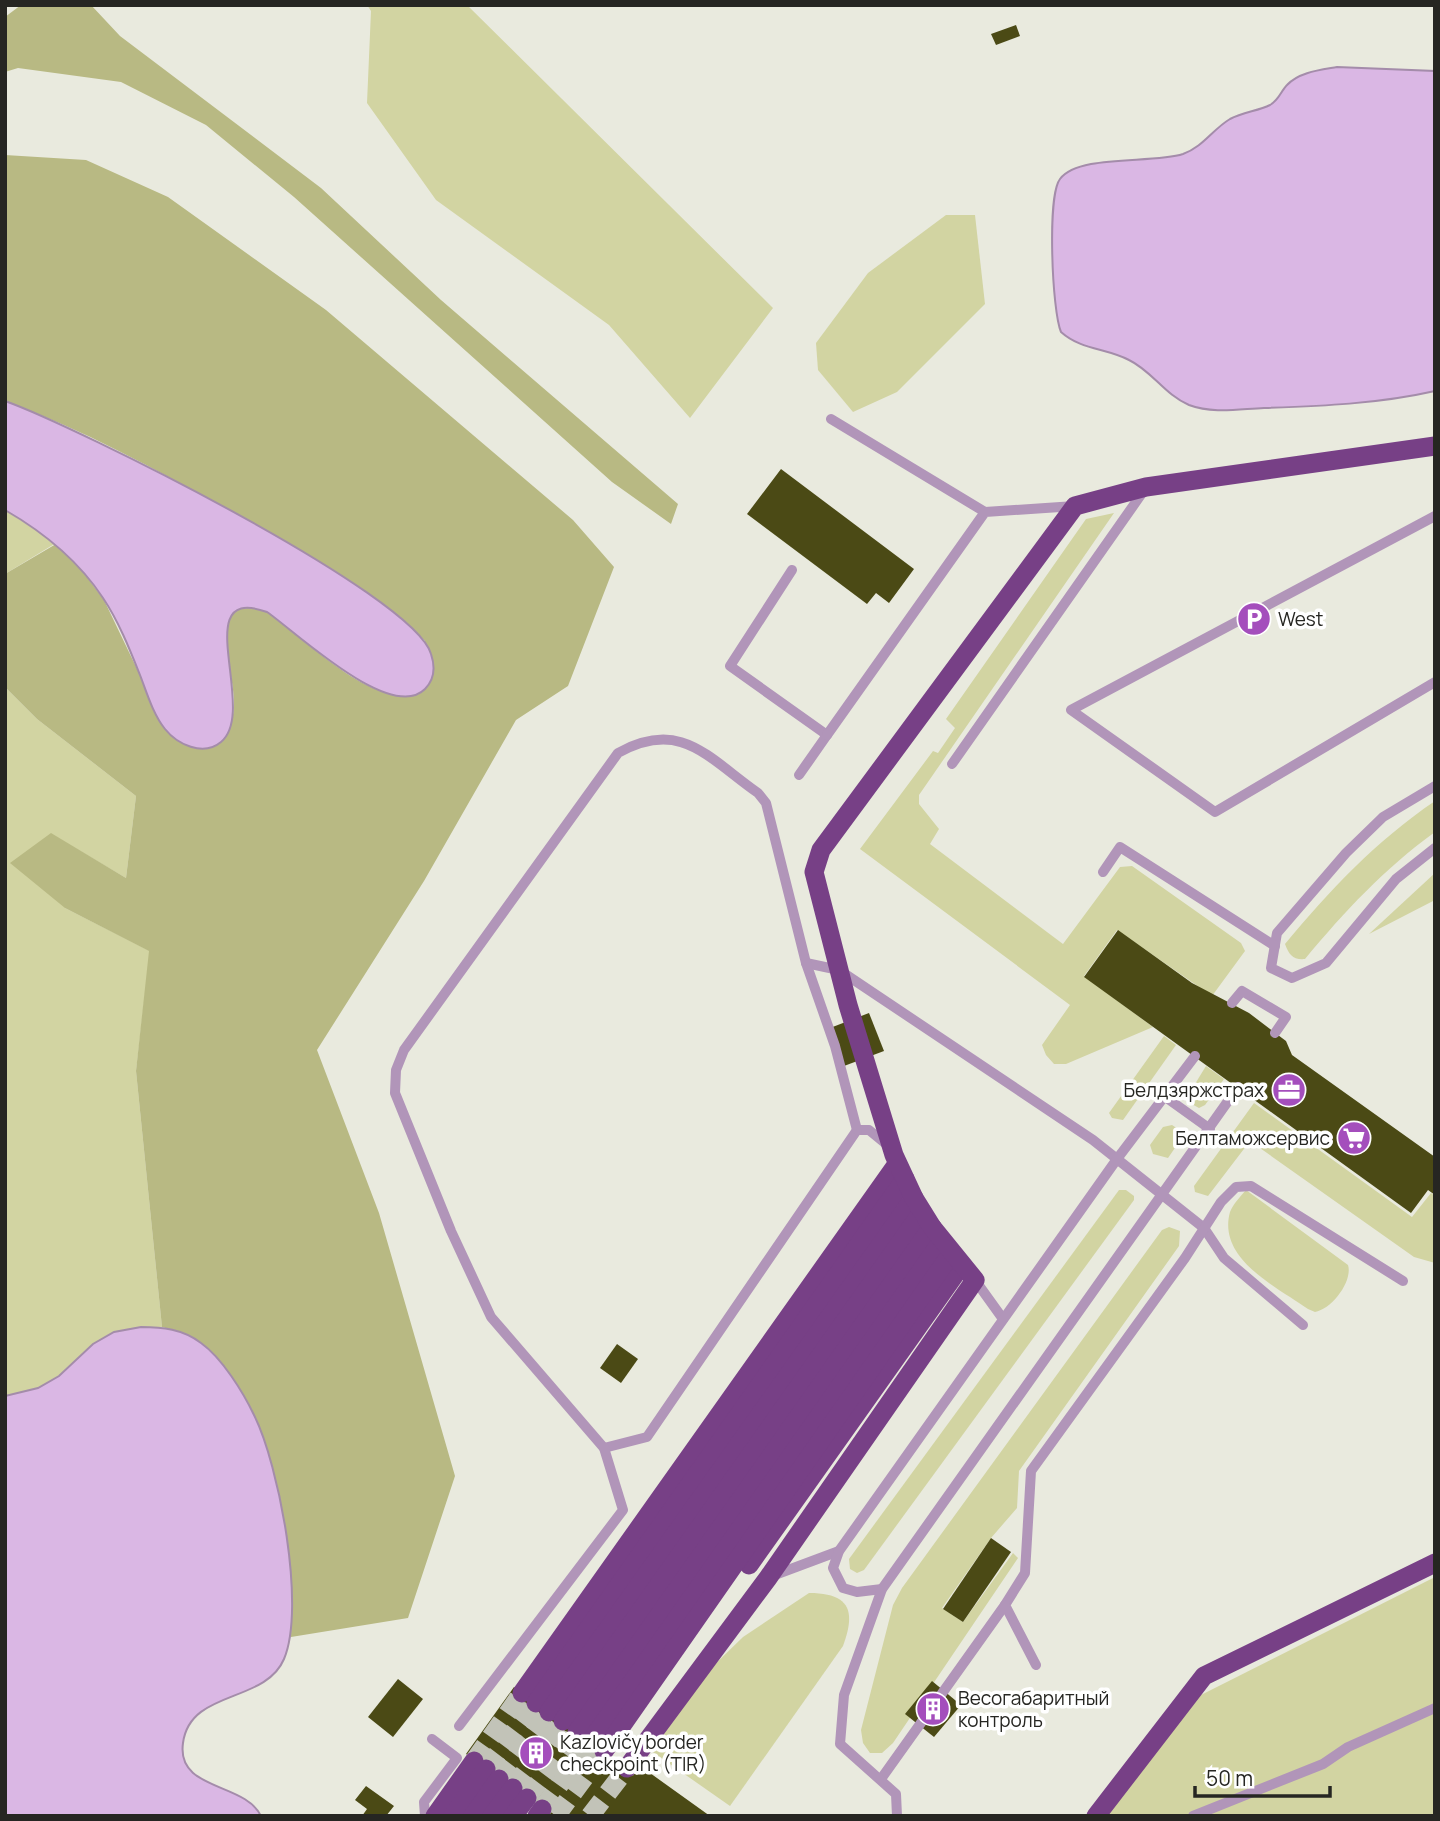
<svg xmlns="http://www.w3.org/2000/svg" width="1440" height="1821" font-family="Manrope,sans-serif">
<rect width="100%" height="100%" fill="#e9eade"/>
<g fill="#d2d4a2">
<path d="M367 5H467L773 308 690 418 609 325 436 200 367 103 371 11Z"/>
<path d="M946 215H975L985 304 897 392 853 412 818 370 816 343 868 273Z"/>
<path d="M5 510 56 543 5 574Z"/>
<path d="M1114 513 919 795V804L939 829 930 844 1063 944 1120 867 1132 866 1241 943 1245 951 1212 996 1117 930 1084 976 1153 1027 1066 1064H1054L1046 1055 1042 1045 1070 1005 860 849 933 751 938 753 955 728 946 719 1086 519Z"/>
<path d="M5 687 37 719 136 796 126 878 51 834 65 908 150 951 136 1071 162 1327H141L93 1344 59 1376 38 1388 5 1396Z"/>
<path d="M1435 801V832C1384 869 1345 911 1305 959 1293 960 1289 955 1285 944 1330 890 1376 841 1435 801Z"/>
<path d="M1435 873V900L1369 934Z"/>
<path d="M1164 1036 1176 1045 1123 1120 1112 1118 1109 1113Z"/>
<path d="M1206 1066 1224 1079 1205 1105 1199 1108 1188 1102 1187 1097Z"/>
<path d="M1254 1103 1412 1217 1431 1193 1435 1196V1263L1414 1257 1250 1141 1208 1196 1195 1192 1194 1186Z"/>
<path d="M1172 1125 1181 1131V1139L1168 1158 1153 1154 1150 1145 1163 1127Z"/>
<path d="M1119 1190H1126L1134 1196V1200L864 1570 857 1573 850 1569 849 1559Z"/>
<path d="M1246 1190 1348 1265C1353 1281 1332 1309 1315 1312L1308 1309C1277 1287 1217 1259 1230 1212 1233 1204 1241 1196 1246 1190Z"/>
<path d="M1169 1227 1180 1231 1179 1246 1019 1471 1017 1508 991 1538 942 1608 963 1622 1013 1553 1018 1558 893 1743 882 1753H870L863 1743 861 1730 893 1605 902 1588 1162 1230Z"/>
<path d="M1435 1577V1816H1106L1197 1697Z"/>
<path d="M809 1593C850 1593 856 1611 843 1646L730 1806 650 1750 707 1672 743 1637Z"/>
</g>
<g fill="#b8b983">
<path d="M21 5H91L120 36 321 188 441 300 678 504 671 524 612 482 294 197 206 125 121 82 18 68 5 72V17Z"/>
<path d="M5 155 86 160 168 197 326 310 573 520 614 567 568 686 516 720 424 881 317 1050 379 1213 455 1476 408 1618 291 1637C294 1544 272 1354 162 1327L136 1071 149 951 65 908 10 863 51 833 126 878 136 796 37 719 5 687V574L56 544 81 569 104 600 139 673 221 742C231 729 234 717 234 701 234 669 203 589 267 612 307 639 368 707 419 694L425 641C388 600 337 575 290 547 198 492 105 438 5 401Z"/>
</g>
<g fill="#dab7e4" stroke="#a48caa" stroke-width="2">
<path d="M1337 67 1435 71V391C1378 404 1321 406 1264 408 1239 409 1213 414 1189 405 1165 395 1152 371 1129 360 1106 348 1081 350 1061 332 1052 311 1047 196 1060 179 1079 154 1152 164 1183 154 1203 147 1213 129 1230 119 1243 112 1258 111 1270 105 1279 100 1281 91 1287 85 1299 72 1320 70 1337 67Z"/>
<path d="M5 401C75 426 414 594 431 654 435 666 435 679 425 689 391 723 296 632 267 612 187 583 259 711 221 742 203 757 177 744 165 729 153 714 147 693 140 675 130 650 119 622 103 598 78 560 45 533 5 510Z"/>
<path d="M141 1327C162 1327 183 1329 201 1343 222 1358 243 1392 254 1415 279 1465 306 1607 284 1659 265 1704 190 1689 183 1743 176 1791 245 1782 261 1816H5V1396L38 1388 59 1376 93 1344 114 1332Z"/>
</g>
<g fill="#4b4a15">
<path d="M1016 25 1020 36 996 45 991 34Z"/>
<path d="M781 469 914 569 889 603 876 593 867 604 747 514Z"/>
<path d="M1118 930 1192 983 1249 1013 1286 1041 1292 1055 1435 1157V1195L1428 1190 1411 1213 1084 977Z"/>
<path d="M869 1013 884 1051 844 1066 830 1028Z"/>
<path d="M617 1344 638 1359 621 1383 600 1368Z"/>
<path d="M991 1538 1011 1552 963 1622 943 1609Z"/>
<path d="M398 1679 423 1699 393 1737 368 1717Z"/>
<path d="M932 1681 961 1705 934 1737 905 1714Z"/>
<path d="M514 1687 637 1775 643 1768 710 1816H551L466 1754Z"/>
<path d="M366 1786 394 1806 386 1816H362L367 1809 355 1800Z"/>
</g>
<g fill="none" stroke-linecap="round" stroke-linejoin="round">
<g stroke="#c2c3b8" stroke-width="19" stroke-dasharray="19 10" stroke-linecap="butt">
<path d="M474 1761 522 1693"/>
<path d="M486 1769 536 1703"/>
<path d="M499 1779 549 1712"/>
<path d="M513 1788 563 1721"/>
<path d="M527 1798 577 1732"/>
<path d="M542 1809 591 1741"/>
<path d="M556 1816 604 1751"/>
<path d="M590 1816 627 1768"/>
</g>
<g stroke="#b195b9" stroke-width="10">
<path d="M831 419 985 512"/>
<path d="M1435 516 1071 710 1215 812 1435 682"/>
<path d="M792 570 730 666 827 735 799 775"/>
<path d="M827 735 985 512 1075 506"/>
<path d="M952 764 1145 489"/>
<path d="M1435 786 1383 817 1346 853 1277 933 1271 968 1292 978 1326 963 1396 879 1435 848"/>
<path d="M1103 872 1120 847 1275 946"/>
<path d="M806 963 839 970 1093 1140 1204 1228 1224 1258 1303 1325"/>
<path d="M1232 1003 1242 991 1286 1017 1275 1033"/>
<path d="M1164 1096 1210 1129"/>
<path d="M975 1280 1003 1319"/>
<path d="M604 1448 647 1437 857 1130H869L886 1144"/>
<path d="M772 1576 839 1551"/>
<path d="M882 1589 857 1592 843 1588 833 1568 839 1551 1117 1159 1195 1056"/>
<path d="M1036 1665 1005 1605 1025 1573 1031 1471 1185 1258 1221 1202 1236 1187 1251 1186 1403 1281"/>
<path d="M459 1726 623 1510 604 1448 491 1317 451 1231 395 1093 396 1070 404 1050 618 753C681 718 708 758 758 793L766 803 806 963 835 1046 857 1130"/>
<path d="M881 1779 1005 1605"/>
<path d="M425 1816 424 1802 457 1758 432 1739"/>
<path d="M897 1816 896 1794 840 1744 844 1695 882 1589 1238 1087"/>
<path d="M1193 1816 1323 1764 1348 1747 1435 1708"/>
</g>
<g stroke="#774086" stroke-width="19">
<path d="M749 1565 961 1266"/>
<path d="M522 1693 897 1164"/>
<path d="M536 1703 905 1179"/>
<path d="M549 1712 914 1198"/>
<path d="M563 1721 922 1212"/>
<path d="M577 1732 932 1227"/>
<path d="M591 1741 942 1241"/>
<path d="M604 1751 951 1254"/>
<path d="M627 1768 768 1578 975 1280 932 1227 914 1198 894 1155 848 1005 814 872 821 850 1075 506 1146 487 1435 446"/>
<path d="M435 1816 474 1761"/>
<path d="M453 1816 486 1769"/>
<path d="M473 1816 499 1779"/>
<path d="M492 1816 513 1788"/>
<path d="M513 1816 527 1798"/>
<path d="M537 1816 542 1809"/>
<path d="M1096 1816 1204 1676 1435 1563"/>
</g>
</g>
<defs>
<g id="parking-disc" transform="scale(1.75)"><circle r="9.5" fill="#a44ebc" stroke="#fff"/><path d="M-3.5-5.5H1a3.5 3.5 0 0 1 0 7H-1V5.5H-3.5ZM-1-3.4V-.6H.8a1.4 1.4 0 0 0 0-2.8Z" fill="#fff"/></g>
<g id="office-disc" transform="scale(1.75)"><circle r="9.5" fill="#a44ebc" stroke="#fff"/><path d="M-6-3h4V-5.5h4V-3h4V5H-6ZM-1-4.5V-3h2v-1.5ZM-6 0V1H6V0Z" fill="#fff"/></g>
<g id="supermarket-disc" transform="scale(1.75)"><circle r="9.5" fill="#a44ebc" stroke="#fff"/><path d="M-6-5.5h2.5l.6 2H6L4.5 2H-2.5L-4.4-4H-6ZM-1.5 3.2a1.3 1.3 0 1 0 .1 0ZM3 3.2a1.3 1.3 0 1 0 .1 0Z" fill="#fff"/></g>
<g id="building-disc" transform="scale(1.75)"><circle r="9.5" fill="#a44ebc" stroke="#fff"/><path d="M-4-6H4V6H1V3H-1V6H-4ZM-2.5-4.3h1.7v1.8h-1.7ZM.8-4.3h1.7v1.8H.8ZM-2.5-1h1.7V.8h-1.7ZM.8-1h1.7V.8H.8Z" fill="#fff"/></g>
</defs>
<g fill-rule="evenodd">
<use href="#parking-disc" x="1254" y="619"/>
<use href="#office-disc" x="1289" y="1090"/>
<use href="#supermarket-disc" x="1354" y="1138"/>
<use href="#building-disc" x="933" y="1709"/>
<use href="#building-disc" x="536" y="1753"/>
</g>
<g text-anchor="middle" stroke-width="7" stroke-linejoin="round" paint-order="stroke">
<g font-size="19" fill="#262622" stroke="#fff" text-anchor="start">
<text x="1278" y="626">West</text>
<text x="1264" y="1097" text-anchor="end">Белдзяржстрах</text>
<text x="1330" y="1145" text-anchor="end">Белтаможсервис</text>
<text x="958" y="1705">Весогабаритный<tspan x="958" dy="22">контроль</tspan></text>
<text x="560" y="1749">Kazlovičy border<tspan x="560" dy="22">checkpoint (TIR)</tspan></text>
</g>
</g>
<rect width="1440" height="1821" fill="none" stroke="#262622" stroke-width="14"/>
<path d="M1195 1786v10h135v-10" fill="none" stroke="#262622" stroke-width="3.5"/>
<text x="1206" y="1786" font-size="21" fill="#262622" stroke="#ffffff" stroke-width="5" paint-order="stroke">50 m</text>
</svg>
